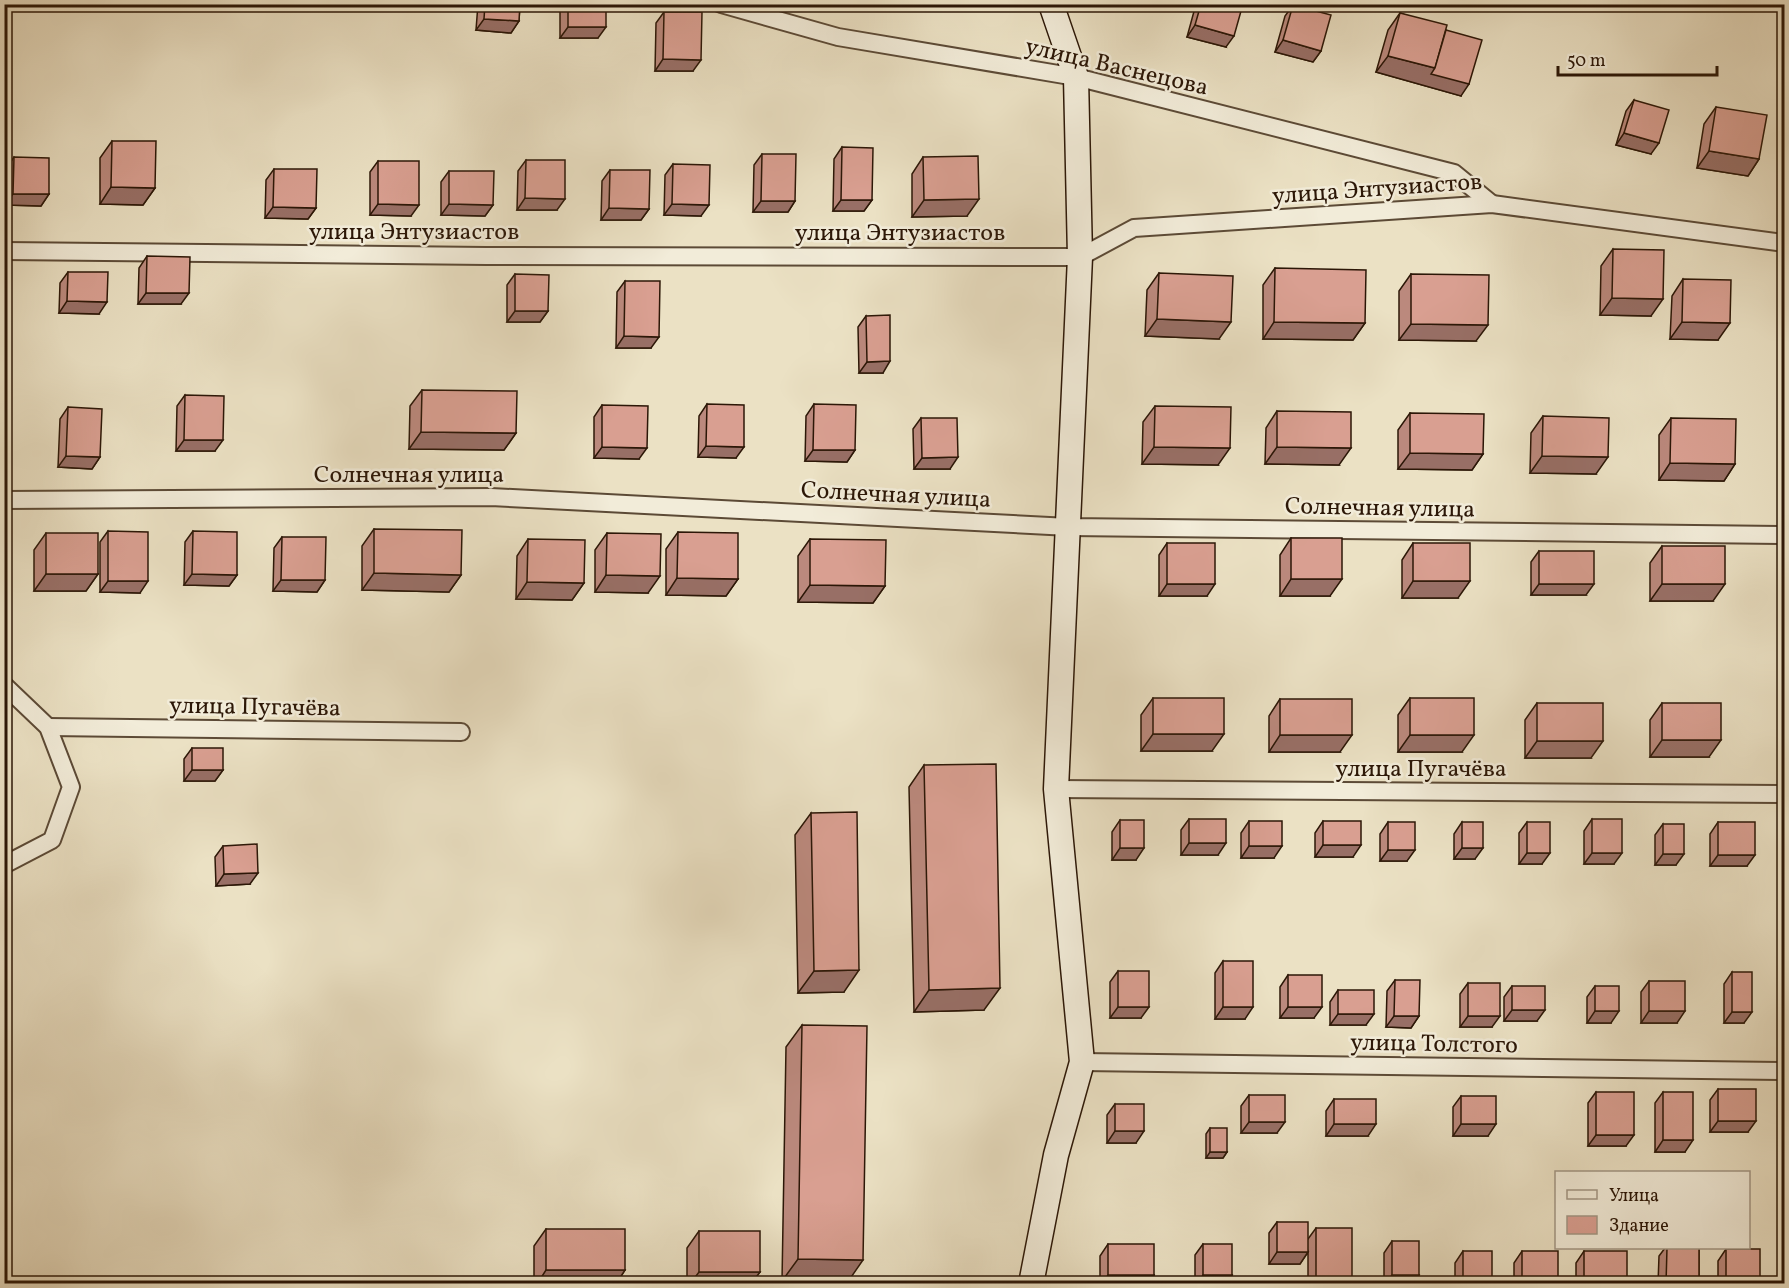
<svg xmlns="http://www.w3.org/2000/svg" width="1789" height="1288" font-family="Vollkorn,serif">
<rect width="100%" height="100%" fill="#ebe1c4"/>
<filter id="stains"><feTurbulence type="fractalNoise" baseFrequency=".00333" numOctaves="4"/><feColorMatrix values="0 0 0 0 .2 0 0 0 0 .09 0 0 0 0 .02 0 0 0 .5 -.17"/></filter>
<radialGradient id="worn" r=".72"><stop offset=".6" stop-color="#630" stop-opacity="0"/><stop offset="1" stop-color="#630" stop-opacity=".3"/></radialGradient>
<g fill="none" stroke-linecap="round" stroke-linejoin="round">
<g stroke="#5c4a36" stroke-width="20">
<g id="street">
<path d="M721 4 838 37 1076 77 1454 173 1492 204"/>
<path d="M4 251 486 256 1080 257 1134 228 1492 204 1784 243"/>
<path d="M4 500 491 497 1069 527 1784 535"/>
<path d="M4 685 48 727 71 787 52 840 4 865"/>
<path d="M48 727 461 732"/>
<path d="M1056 789 1784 794"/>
<path d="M1082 1062 1784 1071"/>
</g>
</g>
<g stroke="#2c1707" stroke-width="27">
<path id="secondary" d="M1031 1284 1056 1155 1082 1062 1056 789 1080 257 1076 77 1051 4"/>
</g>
<use href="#street" stroke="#f2ecd9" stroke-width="16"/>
<use href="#secondary" stroke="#f2ecd9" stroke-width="24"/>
</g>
<g fill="#bb897d" stroke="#2c1707" stroke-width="1.5">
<path d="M478 4H520L519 21 511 33 476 30Z"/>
<path d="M560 4H606L598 38H560Z"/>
<path d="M1196 4H1201L1226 47 1187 37Z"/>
<path d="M1293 5 1321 51 1313 62 1275 52 1285 16Z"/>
<path d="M664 12 693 71H655L656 23Z"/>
<path d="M1400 13 1446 30 1461 96 1376 72 1388 30Z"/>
<path d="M1634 100 1651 154 1616 145 1626 111Z"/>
<path d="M1716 107 1759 159 1748 176 1697 168 1704 124Z"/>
<path d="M112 141 155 188 143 205 100 204V158Z"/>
<path d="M842 147 872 200 864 211H833L834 159Z"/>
<path d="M762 154 795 201 788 212H753L754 165Z"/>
<path d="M14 157 49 194 41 206 5 205 6 169Z"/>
<path d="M923 157 967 216 912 217V174Z"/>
<path d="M526 160 557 210H517L518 171Z"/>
<path d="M378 161 411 216 370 215V172Z"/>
<path d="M673 164 701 216 664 215 665 175Z"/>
<path d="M274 169 316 208 308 219 265 218 266 180Z"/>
<path d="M610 170 649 209 641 220H601L602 181Z"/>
<path d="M449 171 493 205 485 216 441 215V182Z"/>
<path d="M1613 249 1651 316 1600 315 1601 266Z"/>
<path d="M147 256 181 304H138L139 268Z"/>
<path d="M1275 268 1365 323 1353 340 1263 339V285Z"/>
<path d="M68 272 99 314 59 313 60 283Z"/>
<path d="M1159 273 1219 339 1145 336 1147 290Z"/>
<path d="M515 274 548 311 540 322H507V285Z"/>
<path d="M1411 274 1476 341 1399 340V291Z"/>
<path d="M1683 279 1718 340 1670 339 1672 296Z"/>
<path d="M625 281 651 348H616L617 292Z"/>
<path d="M866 316 883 373H859L858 327Z"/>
<path d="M422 390 516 433 504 450 409 449 410 406Z"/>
<path d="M185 395 215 451H176L177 406Z"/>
<path d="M707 404 736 458 698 457 699 416Z"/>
<path d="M814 404 855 450 847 462 805 461 806 416Z"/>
<path d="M602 405 639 459 594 458V417Z"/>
<path d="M1155 406 1218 465 1142 464 1143 422Z"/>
<path d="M68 407 100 457 92 469 58 467 60 419Z"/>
<path d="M1277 411 1339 465 1265 464 1266 428Z"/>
<path d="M1410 413 1483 454 1472 470 1398 469V430Z"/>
<path d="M1543 416 1596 474 1530 473 1531 433Z"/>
<path d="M921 418 950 469H914L913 429Z"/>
<path d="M1671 418 1735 464 1724 481 1659 480V435Z"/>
<path d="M374 529 461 575 449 592 362 590V546Z"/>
<path d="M108 531 140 593 100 592V542Z"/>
<path d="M193 531 237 575 229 586 184 585 185 542Z"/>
<path d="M678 532 738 579 726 596 666 595V549Z"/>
<path d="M46 533 98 574 86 591H34V550Z"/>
<path d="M607 533 648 593 595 592V550Z"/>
<path d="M282 537 325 580 317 592 273 591 274 548Z"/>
<path d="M1291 538 1330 596H1280V555Z"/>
<path d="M528 539 584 583 572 600 516 599 517 556Z"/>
<path d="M810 539 885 586 873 603 798 602V556Z"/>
<path d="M1167 543 1207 596H1159V555Z"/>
<path d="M1413 543 1458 598H1402V560Z"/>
<path d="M1662 546 1713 601H1650V563Z"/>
<path d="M1539 551 1586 595H1531V562Z"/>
<path d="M1153 698 1212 751H1141V715Z"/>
<path d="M1410 698 1462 752H1398V715Z"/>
<path d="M1280 699 1340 752H1269V716Z"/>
<path d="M1537 703 1591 758H1525V720Z"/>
<path d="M1662 703 1709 757H1650V720Z"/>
<path d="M192 748 223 770 215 781H184V759Z"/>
<path d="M924 765 984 1010 914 1012 909 787Z"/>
<path d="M811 813 844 992 798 993 795 835Z"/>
<path d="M1189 819 1218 855H1181V830Z"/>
<path d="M1592 819 1614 864H1584V831Z"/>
<path d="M1120 820 1136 860H1112V832Z"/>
<path d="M1249 821 1274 858H1241V833Z"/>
<path d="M1323 821 1353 857H1315V833Z"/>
<path d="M1388 822 1407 861H1380V834Z"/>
<path d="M1462 822 1475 859H1454V834Z"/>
<path d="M1527 822 1542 864H1519V833Z"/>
<path d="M1718 822 1747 866H1710V834Z"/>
<path d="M1663 824 1676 865H1655V835Z"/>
<path d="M223 846 250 884 216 886 215 857Z"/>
<path d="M1223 961 1245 1019H1215V973Z"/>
<path d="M1118 971 1141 1018H1110V982Z"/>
<path d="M1732 972 1744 1023H1724V984Z"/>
<path d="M1288 975 1314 1018H1280V987Z"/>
<path d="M1395 980 1419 1016 1411 1028 1386 1027 1387 991Z"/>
<path d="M1649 981 1677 1023H1641V992Z"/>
<path d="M1468 983 1492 1027H1460V994Z"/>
<path d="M1512 986 1537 1021H1504V997Z"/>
<path d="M1595 986 1611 1023H1587V997Z"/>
<path d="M1338 990 1366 1025H1330V1002Z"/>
<path d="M802 1025 847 1283 782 1281 786 1047Z"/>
<path d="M1718 1089 1748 1132H1710V1100Z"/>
<path d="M1596 1092 1626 1146H1588V1103Z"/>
<path d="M1663 1092 1685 1152H1655V1103Z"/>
<path d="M1249 1095 1277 1133H1241V1106Z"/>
<path d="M1461 1096 1488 1136H1453V1107Z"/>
<path d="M1334 1099 1368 1136H1326V1111Z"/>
<path d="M1115 1104 1136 1143H1107V1115Z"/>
<path d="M1210 1128 1227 1152 1223 1158H1206V1134Z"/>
<path d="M1277 1222 1308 1239 1316 1228 1352 1280 1350 1284H1308V1252L1300 1264H1269V1233Z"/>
<path d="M546 1229 625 1270 616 1284H534V1246Z"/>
<path d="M699 1231 760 1272 751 1284H687V1248Z"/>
<path d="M1392 1241 1419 1275 1413 1284H1384V1253Z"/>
<path d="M1108 1244 1154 1275 1149 1284H1100V1256Z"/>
<path d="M1203 1244 1232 1275 1226 1284H1195V1255Z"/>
<path d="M1665 1248H1699V1284H1658L1659 1256Z"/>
<path d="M1726 1249 1760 1284H1718V1261Z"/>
<path d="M1463 1251 1492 1283 1491 1284H1455V1263Z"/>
<path d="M1522 1251 1558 1282 1557 1284H1514V1263Z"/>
<path d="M1584 1251 1627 1283V1284H1576V1263Z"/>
</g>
<g fill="#986f66" stroke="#2c1707" stroke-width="1.5">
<path d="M484 19 519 21 511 33 476 30Z"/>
<path d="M1195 25 1234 36 1226 47 1187 37Z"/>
<path d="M568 27H606L598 38H560Z"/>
<path d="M1283 40 1321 51 1313 62 1275 52Z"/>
<path d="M1388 56 1435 68 1469 84 1461 96 1376 72Z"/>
<path d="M663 59 701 60 693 71H655Z"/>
<path d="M1624 133 1659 143 1651 154 1616 145Z"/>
<path d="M1709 151 1759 159 1748 176 1697 168Z"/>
<path d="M111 187 155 188 143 205 100 204Z"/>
<path d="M13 194H49L41 206 5 205Z"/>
<path d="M525 198 565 199 557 210H517Z"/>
<path d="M979 199 967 216 912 217 924 200Z"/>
<path d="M841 200H872L864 211H833Z"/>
<path d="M761 201H795L788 212H753Z"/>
<path d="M378 204 419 205 411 216 370 215Z"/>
<path d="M449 204 493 205 485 216 441 215Z"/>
<path d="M672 204 709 205 701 216 664 215Z"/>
<path d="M273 207 316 208 308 219 265 218Z"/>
<path d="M609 208 649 209 641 220H601Z"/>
<path d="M146 293H189L181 304H138Z"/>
<path d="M1612 298 1663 299 1651 316 1600 315Z"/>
<path d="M67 301 107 302 99 314 59 313Z"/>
<path d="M515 311H548L540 322H507Z"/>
<path d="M1157 319 1231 322 1219 339 1145 336Z"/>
<path d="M1274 322 1365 323 1353 340 1263 339Z"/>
<path d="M1682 322 1730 323 1718 340 1670 339Z"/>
<path d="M1411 324 1488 325 1476 341 1399 340Z"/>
<path d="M624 336 659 337 651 348H616Z"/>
<path d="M890 361 883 373H859L867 362Z"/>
<path d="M421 432 516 433 504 450 409 449Z"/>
<path d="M184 440H223L215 451H176Z"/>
<path d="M706 446 744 447 736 458 698 457Z"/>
<path d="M602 447 647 448 639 459 594 458Z"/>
<path d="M1154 447 1230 448 1218 465 1142 464Z"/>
<path d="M1277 447 1351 448 1339 465 1265 464Z"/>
<path d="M813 450H855L847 462 805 461Z"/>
<path d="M1410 453 1483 454 1472 470 1398 469Z"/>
<path d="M66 456 100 457 92 469 58 467Z"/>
<path d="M1542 456 1608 457 1596 474 1530 473Z"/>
<path d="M958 457 950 469H914L922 458Z"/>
<path d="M1670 463 1735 464 1724 481 1659 480Z"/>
<path d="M374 573 461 575 449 592 362 590Z"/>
<path d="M46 574H98L86 591H34Z"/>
<path d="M192 574 237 575 229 586 184 585Z"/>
<path d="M606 575 660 576 648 593 595 592Z"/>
<path d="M677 578 738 579 726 596 666 595Z"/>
<path d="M1291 579H1342L1330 596H1280Z"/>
<path d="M281 580H325L317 592 273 591Z"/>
<path d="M108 581H148L140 593 100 592Z"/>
<path d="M1413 581H1470L1458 598H1402Z"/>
<path d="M527 582 584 583 572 600 516 599Z"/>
<path d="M1167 584H1215L1207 596H1159Z"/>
<path d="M1539 584H1594L1586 595H1531Z"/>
<path d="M1662 584H1725L1713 601H1650Z"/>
<path d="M810 585 885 586 873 603 798 602Z"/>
<path d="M1153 734H1224L1212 751H1141Z"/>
<path d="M1280 735H1352L1340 752H1269Z"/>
<path d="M1410 735H1474L1462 752H1398Z"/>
<path d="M1662 740H1721L1709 757H1650Z"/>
<path d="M1537 741H1603L1591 758H1525Z"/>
<path d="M192 770H223L215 781H184Z"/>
<path d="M1189 843H1226L1218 855H1181Z"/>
<path d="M1323 845H1361L1353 857H1315Z"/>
<path d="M1249 846H1282L1274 858H1241Z"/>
<path d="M1120 848H1144L1136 860H1112Z"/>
<path d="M1462 848H1483L1475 859H1454Z"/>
<path d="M1388 850H1415L1407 861H1380Z"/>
<path d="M1527 853H1550L1542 864H1519Z"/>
<path d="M1592 853H1622L1614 864H1584Z"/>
<path d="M1663 854H1684L1676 865H1655Z"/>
<path d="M1718 855H1755L1747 866H1710Z"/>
<path d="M258 873 250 884 216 886 224 874Z"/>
<path d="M859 970 844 992 798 993 814 971Z"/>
<path d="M1000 988 984 1010 914 1012 929 990Z"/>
<path d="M1118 1007H1149L1141 1018H1110Z"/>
<path d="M1223 1007H1253L1245 1019H1215Z"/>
<path d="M1288 1007H1322L1314 1018H1280Z"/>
<path d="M1512 1010H1545L1537 1021H1504Z"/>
<path d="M1595 1011H1619L1611 1023H1587Z"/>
<path d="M1649 1011H1685L1677 1023H1641Z"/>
<path d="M1732 1012H1752L1744 1023H1724Z"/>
<path d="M1338 1014H1374L1366 1025H1330Z"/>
<path d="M1394 1016H1419L1411 1028 1386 1027Z"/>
<path d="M1468 1016H1500L1492 1027H1460Z"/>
<path d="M1718 1121H1756L1748 1132H1710Z"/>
<path d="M1249 1122H1285L1277 1133H1241Z"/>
<path d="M1334 1124H1376L1368 1136H1326Z"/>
<path d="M1461 1124H1496L1488 1136H1453Z"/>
<path d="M1115 1131H1144L1136 1143H1107Z"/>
<path d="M1596 1135H1634L1626 1146H1588Z"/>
<path d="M1663 1140H1693L1685 1152H1655Z"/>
<path d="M1210 1152H1227L1223 1158H1206Z"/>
<path d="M1277 1252H1308L1300 1264H1269Z"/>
<path d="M798 1259 863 1260 847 1283 782 1281Z"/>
<path d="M546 1270H625L616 1284H537Z"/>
<path d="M699 1272H760L751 1284H690Z"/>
<path d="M1108 1275H1154L1149 1284H1102Z"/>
<path d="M1203 1275H1232L1226 1284H1198Z"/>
<path d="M1392 1275H1419L1413 1284H1385Z"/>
<path d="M1316 1280H1352L1350 1284H1314Z"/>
<path d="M1522 1282H1558L1557 1284H1521Z"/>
</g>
<g fill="#d99f91" stroke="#2c1707" stroke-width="1.5">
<path d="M485 4H520L519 21 484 19Z"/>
<rect x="568" y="4" width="38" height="23"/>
<path d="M1201 4H1243L1234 36 1195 25Z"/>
<path d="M1293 5 1331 15 1321 51 1283 40Z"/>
<path d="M664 12H702L701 60 663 59Z"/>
<path d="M1400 13 1447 25 1435 68 1388 56Z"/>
<path d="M1446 30 1482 40 1469 84 1431 74 1435 68Z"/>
<path d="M1634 100 1669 110 1659 143 1624 133Z"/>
<path d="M1716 107 1767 115 1759 159 1709 151Z"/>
<path d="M112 141H156L155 188 111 187Z"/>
<path d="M842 147 873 148 872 200H841Z"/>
<path d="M762 154H796L795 201H761Z"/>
<path d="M978 156 979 199 924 200 923 157Z"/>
<path d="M14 157 49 158V194H13Z"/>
<path d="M526 160H565V199L525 198Z"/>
<path d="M378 161H419V205L378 204Z"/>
<path d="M673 164 710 165 709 205 672 204Z"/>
<path d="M274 169H317L316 208 273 207Z"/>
<path d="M610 170H650L649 209 609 208Z"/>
<path d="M449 171H494L493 205 449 204Z"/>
<path d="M1613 249 1664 250 1663 299 1612 298Z"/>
<path d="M147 256 190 257 189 293H146Z"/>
<path d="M1275 268 1366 270 1365 323 1274 322Z"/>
<path d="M68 272H108L107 302 67 301Z"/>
<path d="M1159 273 1233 276 1231 322 1157 319Z"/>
<path d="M515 274 549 275 548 311H515Z"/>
<path d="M1411 274 1489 275 1488 325 1411 324Z"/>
<path d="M1683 279 1731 280 1730 323 1682 322Z"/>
<path d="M625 281H660L659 337 624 336Z"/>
<path d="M890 315V361L867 362 866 316Z"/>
<path d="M422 390 517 391 516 433 421 432Z"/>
<path d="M185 395 224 396 223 440H184Z"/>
<path d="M707 404 744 405V447L706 446Z"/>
<path d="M814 404 856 405 855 450H813Z"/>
<path d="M602 405 648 406 647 448 602 447Z"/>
<path d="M1155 406 1231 407 1230 448 1154 447Z"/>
<path d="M68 407 102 409 100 457 66 456Z"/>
<path d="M1277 411 1351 412V448L1277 447Z"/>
<path d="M1410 413 1484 414 1483 454 1410 453Z"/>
<path d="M1543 416 1609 418 1608 457 1542 456Z"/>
<path d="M921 418H957L958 457 922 458Z"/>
<path d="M1671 418 1736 419 1735 464 1670 463Z"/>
<path d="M374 529 462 530 461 575 374 573Z"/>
<path d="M108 531 148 532V581H108Z"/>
<path d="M193 531 237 532V575L192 574Z"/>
<path d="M678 532 738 533V579L677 578Z"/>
<rect x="46" y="533" width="52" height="41"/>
<path d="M607 533 661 534 660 576 606 575Z"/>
<path d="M282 537H326L325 580H281Z"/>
<rect x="1291" y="538" width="51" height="41"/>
<path d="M528 539 585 540 584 583 527 582Z"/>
<path d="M810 539 886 540 885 586 810 585Z"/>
<rect x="1167" y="543" width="48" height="41"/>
<rect x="1413" y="543" width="57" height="38"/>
<rect x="1662" y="546" width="63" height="38"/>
<rect x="1539" y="551" width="55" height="33"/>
<rect x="1153" y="698" width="71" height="36"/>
<rect x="1410" y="698" width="64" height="37"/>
<rect x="1280" y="699" width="72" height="36"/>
<rect x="1537" y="703" width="66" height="38"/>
<rect x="1662" y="703" width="59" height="37"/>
<rect x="192" y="748" width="31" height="22"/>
<path d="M996 764 1000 988 929 990 924 765Z"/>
<path d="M857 812 859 970 814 971 811 813Z"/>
<rect x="1189" y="819" width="37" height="24"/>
<rect x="1592" y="819" width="30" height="34"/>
<rect x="1120" y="820" width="24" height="28"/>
<rect x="1249" y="821" width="33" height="25"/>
<rect x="1323" y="821" width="38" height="24"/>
<rect x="1388" y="822" width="27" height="28"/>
<rect x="1462" y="822" width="21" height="26"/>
<rect x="1527" y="822" width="23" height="31"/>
<rect x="1718" y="822" width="37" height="33"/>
<rect x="1663" y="824" width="21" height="30"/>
<path d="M257 844 258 873 224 874 223 846Z"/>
<rect x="1223" y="961" width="30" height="46"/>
<rect x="1118" y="971" width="31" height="36"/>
<rect x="1732" y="972" width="20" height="40"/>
<rect x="1288" y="975" width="34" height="32"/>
<path d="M1395 980H1420L1419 1016H1394Z"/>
<rect x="1649" y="981" width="36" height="30"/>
<rect x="1468" y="983" width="32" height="33"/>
<rect x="1512" y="986" width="33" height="24"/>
<rect x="1595" y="986" width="24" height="25"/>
<rect x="1338" y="990" width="36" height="24"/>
<path d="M802 1025 867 1026 863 1260 798 1259Z"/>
<rect x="1718" y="1089" width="38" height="32"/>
<rect x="1596" y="1092" width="38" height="43"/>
<rect x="1663" y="1092" width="30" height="48"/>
<rect x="1249" y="1095" width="36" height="27"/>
<rect x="1461" y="1096" width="35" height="28"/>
<rect x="1334" y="1099" width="42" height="25"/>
<rect x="1115" y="1104" width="29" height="27"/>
<rect x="1210" y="1128" width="17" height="24"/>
<rect x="1277" y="1222" width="31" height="30"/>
<rect x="1316" y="1228" width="36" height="52"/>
<rect x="546" y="1229" width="79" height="41"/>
<rect x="699" y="1231" width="61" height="41"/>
<rect x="1392" y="1241" width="27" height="34"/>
<rect x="1108" y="1244" width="46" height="31"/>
<rect x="1203" y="1244" width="29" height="31"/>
<path d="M1667 1248H1699V1284H1666Z"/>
<rect x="1726" y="1249" width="34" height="35"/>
<rect x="1463" y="1251" width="29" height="32"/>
<rect x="1522" y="1251" width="36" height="31"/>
<rect x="1584" y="1251" width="43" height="32"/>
</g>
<g text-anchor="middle" stroke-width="5" stroke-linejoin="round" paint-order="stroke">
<g font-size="24" fill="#2c1707" stroke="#f2ecd9">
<text transform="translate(1117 66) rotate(13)" y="8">улица Васнецова</text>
<text transform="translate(1377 188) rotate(-4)" y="8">улица Энтузиастов</text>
<text x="414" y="239">улица Энтузиастов</text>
<text x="900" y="240">улица Энтузиастов</text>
<text x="409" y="482">Солнечная улица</text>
<text transform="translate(896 494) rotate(3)" y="8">Солнечная улица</text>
<text transform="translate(1380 507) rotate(1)" y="8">Солнечная улица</text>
<text transform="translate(255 706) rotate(1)" y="8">улица Пугачёва</text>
<text x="1421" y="776">улица Пугачёва</text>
<text transform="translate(1434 1043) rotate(1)" y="8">улица Толстого</text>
</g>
</g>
<rect width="1789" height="1288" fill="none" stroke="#ebe1c4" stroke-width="24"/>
<rect x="6" y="6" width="1777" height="1276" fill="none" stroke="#2c1707" stroke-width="3"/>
<rect x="12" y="12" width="1765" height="1264" fill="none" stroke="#2c1707" stroke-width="1.5"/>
<rect x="1555" y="1171" width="195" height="78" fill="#f2ecd9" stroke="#a39785" stroke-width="1.5"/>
<rect x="1567" y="1190" width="30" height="9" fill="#f2ecd9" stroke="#a39785" stroke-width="1.5"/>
<text x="1609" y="1201" font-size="18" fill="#2c1707">Улица</text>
<rect x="1567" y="1216" width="30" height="18" fill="#d99f91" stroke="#a39785" stroke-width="1.5"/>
<text x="1609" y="1231" font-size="18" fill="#2c1707">Здание</text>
<path d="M1558 66v9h159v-9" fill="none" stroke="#2c1707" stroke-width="3"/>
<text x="1567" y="66" font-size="18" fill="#2c1707" stroke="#f2ecd9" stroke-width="4.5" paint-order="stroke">50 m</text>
<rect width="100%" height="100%" filter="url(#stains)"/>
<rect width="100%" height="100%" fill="url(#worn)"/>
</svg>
